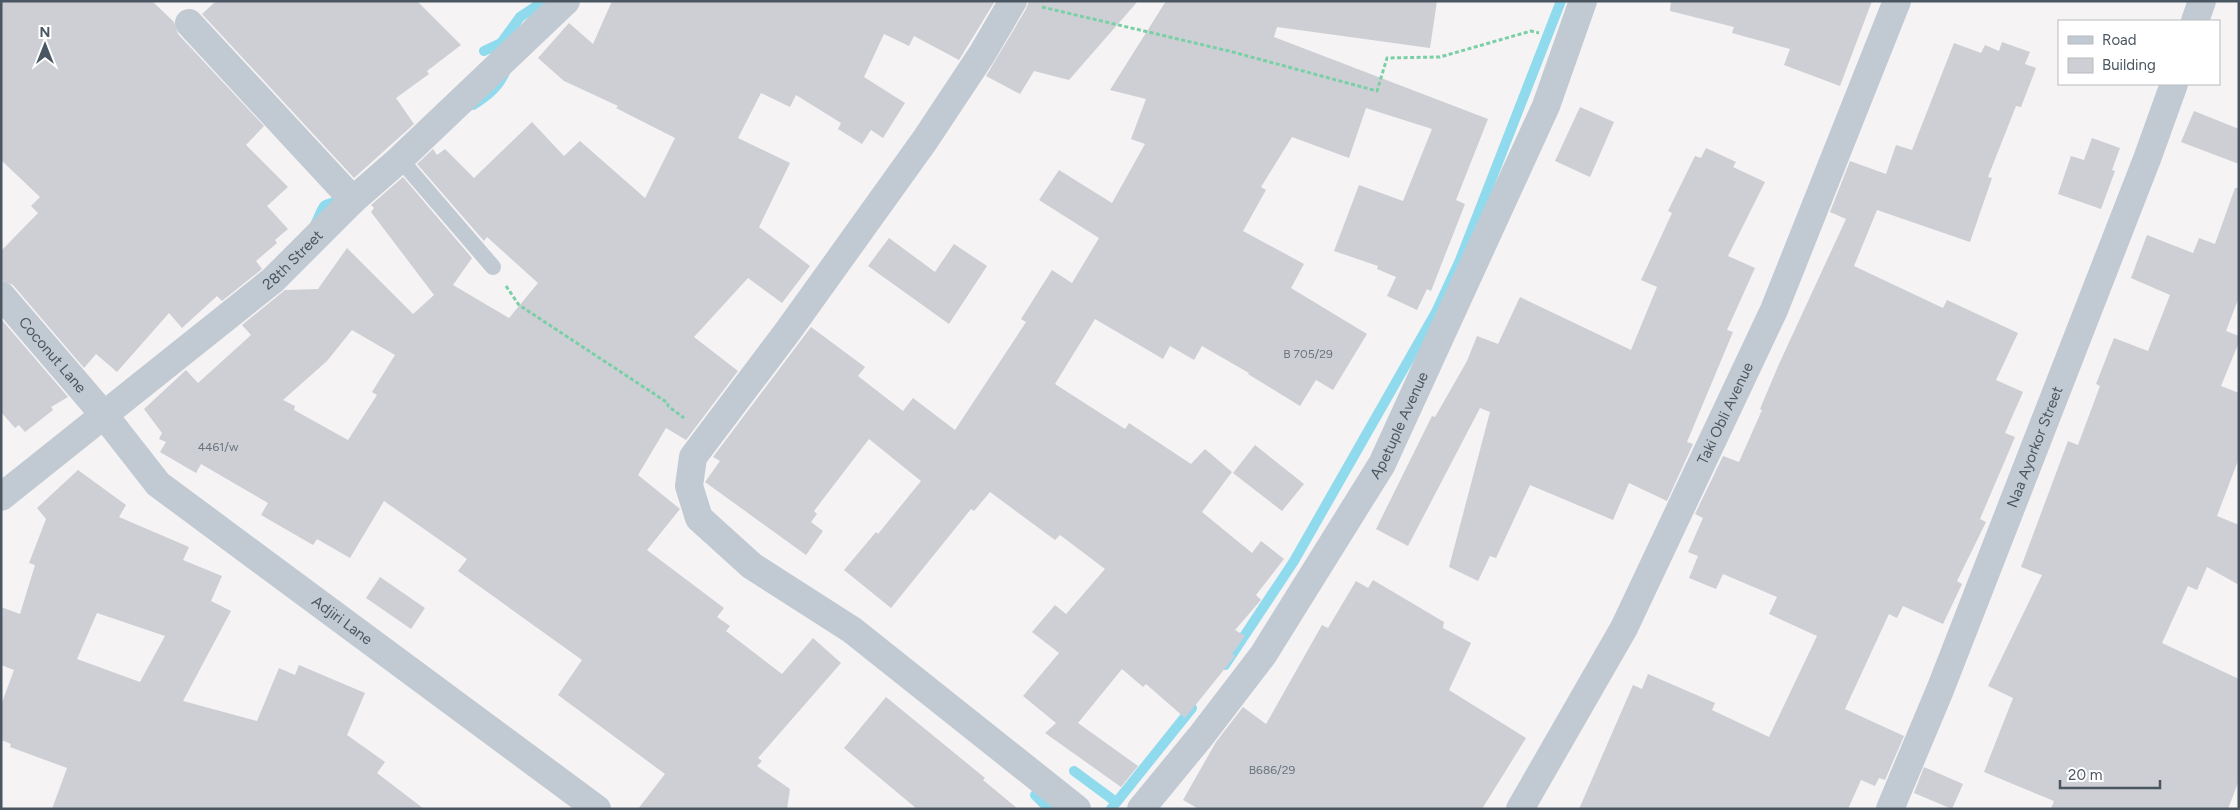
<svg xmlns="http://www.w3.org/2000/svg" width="2240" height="810" font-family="Figtree,sans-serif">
<rect width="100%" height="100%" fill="#f5f3f3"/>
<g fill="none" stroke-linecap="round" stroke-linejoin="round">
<g stroke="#90daee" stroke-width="10">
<path d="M484 51 501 43 520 17 544 1"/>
<path d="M473 105C489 95 501 85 507 67"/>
<path d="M315 225C326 202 319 206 343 200"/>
<path d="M1225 665 1294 561 1436 312 1460 260 1561 1"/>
<path d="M1074 771 1116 802"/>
<path d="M1035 795 1049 809"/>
<path d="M1111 809 1192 708"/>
</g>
</g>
<g fill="#cdcfd5" fill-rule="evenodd">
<path d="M1 1H152L174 22 178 34 264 126 246 145 288 187 267 206 288 229 275 240 277 243 256 261 262 269 222 301 217 296 182 328 169 313 117 372 96 354 84 368 13 285 1 280V251L38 213 31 206 40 197 1 160Z"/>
<path d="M216 1H417L461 45 427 71 429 74 396 98 414 124 354 178 202 14Z"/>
<path d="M612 1H995L959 60 914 36 909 46 884 34 864 77 905 103 883 138 871 130 862 144 838 129 841 123 796 95 790 107 761 93 738 138 790 163 759 227 810 266 782 303 748 278 694 337 738 371 686 440 666 428 638 475 680 509 647 550 724 608 717 617 730 626 726 631 782 674 813 638 841 663 758 758 762 761 757 766 790 789 787 809H638L665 774 558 695 582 660 458 571 467 559 384 501 350 558 317 539 313 545 261 515 268 503 201 464 196 473 160 452 166 442 159 439 162 433 144 409 186 370 198 383 251 335 242 325 285 290 318 289 347 248 413 314 434 295 371 212 374 208 371 205 403 177 472 258 453 285 509 318 538 283 487 237 484 241 417 164 433 149 437 155 445 149 474 178 532 122 564 156 580 141 645 198 675 138 616 108 618 106 564 81 538 58 569 23 593 44ZM352 330 395 355 372 392 377 395 348 440 294 410 295 406 283 400 327 361Z"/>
<path d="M1029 1H1138L1069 80 1034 71 1020 94 986 76 1026 9Z"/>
<path d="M1166 1H1437L1430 48 1277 27 1274 37 1488 119 1456 200 1465 204 1431 291 1427 289 1417 310 1387 296 1396 277 1377 269 1378 266 1334 251 1359 185 1403 201 1432 129 1366 108 1349 158 1292 137 1261 187 1266 190 1243 231 1304 264 1291 288 1367 334 1333 390 1316 380 1300 406 1248 374 1249 373 1202 346 1194 360 1170 346 1163 359 1095 319 1055 384 1125 429 1129 423 1191 464 1205 449 1232 472 1202 512 1252 553 1261 541 1284 559 1256 595 1261 600 1235 630 1245 636 1232 654 1235 656 1185 718 1146 684 1143 687 1122 669 1078 723 1138 766 1121 787 1045 733 1056 723 1023 696 1059 653 1032 632 1055 605 1066 614 1105 569 1060 535 1055 540 990 492 974 511 971 509 891 608 844 570 876 532 878 534 921 481 869 439 814 511 817 514 811 522 823 531 806 555 705 482 720 461 713 457 811 327 865 367 858 376 903 411 913 398 955 430 1026 322 1021 319 1052 270 1072 283 1099 238 1039 200 1059 170 1112 203 1145 144 1131 139 1146 99 1110 90Z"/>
<path d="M1671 1H1872L1840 86 1784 65 1790 49 1732 33 1734 27 1670 11Z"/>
<path d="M2002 42 2030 52 2025 64 2036 68 2021 107 2016 106 1988 177 1992 178 1970 242 1877 210 1854 266 1943 308 1947 300 2018 333 1996 380 2023 392 2005 433 2015 437 1980 519 1986 522 1957 581 1962 584 1943 624 1903 606 1897 618 1889 614 1845 709 1904 736 1885 780 1879 778 1875 786 1861 780 1848 809H1579L1633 685 1642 689 1648 674 1715 703 1712 710 1769 737 1817 636 1769 614 1777 597 1723 574 1716 589 1689 578 1698 556 1688 552 1703 518 1695 514 1723 456 1739 462 1762 410 1760 409 1779 364 1846 219 1830 212 1850 161 1886 174 1896 145 1912 150 1954 43 1981 53 1985 45 1999 51Z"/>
<path d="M1580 107 1614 122 1590 177 1555 161Z"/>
<path d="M2194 111 2239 129V164L2181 142Z"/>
<path d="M2092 138 2120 148 2112 170 2115 171 2101 209 2058 194 2071 156 2084 160Z"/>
<path d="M1706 148 1736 162 1733 167 1765 182 1728 256 1755 268 1727 330 1733 332 1687 442 1693 444 1667 501 1629 483 1613 520 1530 485 1496 558 1490 556 1478 581 1449 567 1490 412 1480 408 1408 546 1376 529 1432 416 1435 417 1467 361 1477 336 1498 344 1520 297 1631 350 1657 287 1641 280 1672 213 1668 211 1695 156 1701 158Z"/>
<path d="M2235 188H2239V297L2226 331 2239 336V342L2221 386 2239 393V458L2217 516 2239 525V585L2207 567 2197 590 2188 586 2162 643 2239 679V780L2228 809H2051L2054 801 1984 772 2013 698 1988 686 2042 575 2021 567 2068 441 2078 445 2100 386 2096 384 2114 338 2148 351 2170 295 2131 278 2147 235 2193 253 2199 238 2215 244Z"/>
<path d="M889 238 935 272 954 244 987 266 949 324 868 266Z"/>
<path d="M1 319 68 397 51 407 53 410 25 432 19 425 15 428 1 412Z"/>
<path d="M1255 445 1304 484 1282 511 1233 473Z"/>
<path d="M78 470 126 505 119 517 189 547 183 560 222 576 211 601 231 611 183 701 257 721 279 668 295 675 299 665 365 693 347 735 385 762 377 773 424 809H52L67 768 10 747 11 744 1 740V705L14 670 1 665V607L20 614 35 565 29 563 46 519 37 508ZM97 613 165 636 140 682 77 659Z"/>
<path d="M380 577 425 608 411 629 366 598Z"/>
<path d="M1373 580 1444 622 1443 628 1471 643 1449 690 1526 738 1482 809H1199L1183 800 1216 742 1243 707 1266 724 1322 625 1328 628 1356 581 1368 588Z"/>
<path d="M886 697 985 778 983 780 1018 809H917L844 748Z"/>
<path d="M1924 767 1963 784 1952 809 1914 793Z"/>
</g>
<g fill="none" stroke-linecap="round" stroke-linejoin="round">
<g stroke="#7ad0a6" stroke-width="3" stroke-dasharray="4 2.5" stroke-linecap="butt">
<path d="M1042 7 1229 51 1377 91 1387 58 1440 57 1531 31 1539 33"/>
<path d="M506 286 519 305 668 403V406L684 418"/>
</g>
<path stroke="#c1cad2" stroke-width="16" d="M400 159 493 267"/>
<g stroke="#c1cad2" stroke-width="28">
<path d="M1013 1 982 54 925 140 788 331 693 457 689 486 699 518 752 566 852 630 1077 809"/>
<path d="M2195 21 2202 1"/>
<path d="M189 23 353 200"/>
<path id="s1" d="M1 295 104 415 158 484 597 809"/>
<path id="s2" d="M1 497 273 280 353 200 400 159 566 1"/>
<path id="s3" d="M1141 809 1201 736 1263 655 1382 464 1546 106 1583 1"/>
<path id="s4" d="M1520 809 1624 628 1774 310 1897 1"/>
<path id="s5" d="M1890 809 1940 690 2147 159 2174 84"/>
</g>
</g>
<g text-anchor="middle" stroke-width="4" stroke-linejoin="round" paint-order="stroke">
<g font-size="12" fill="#6b747e">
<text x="1308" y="358">B 705/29</text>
<text x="218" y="451">4461/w</text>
<text x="1272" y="774">B686/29</text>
</g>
<g font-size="15" fill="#4a5661" stroke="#fff">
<text dy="5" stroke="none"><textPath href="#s2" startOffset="376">28th Street</textPath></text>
<text dy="5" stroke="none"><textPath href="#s1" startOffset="79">Coconut Lane</textPath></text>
<text dy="5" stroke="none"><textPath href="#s4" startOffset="446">Taki Obli Avenue</textPath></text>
<text dy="5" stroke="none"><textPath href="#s3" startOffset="464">Apetuple Avenue</textPath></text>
<text dy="5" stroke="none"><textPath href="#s5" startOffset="390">Naa Ayorkor Street</textPath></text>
<text dy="5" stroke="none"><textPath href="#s1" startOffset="475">Adjiri Lane</textPath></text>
</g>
</g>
<rect width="2240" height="810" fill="none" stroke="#4a5661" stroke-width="5"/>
<rect x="2058" y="20" width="162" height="65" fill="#ffffff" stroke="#b7bbc0"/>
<rect x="2068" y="36" width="25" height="8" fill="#c1cad2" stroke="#b7bbc0"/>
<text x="2102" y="45" font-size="15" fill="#4a5661">Road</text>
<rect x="2068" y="58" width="25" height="15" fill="#cdcfd5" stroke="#b7bbc0"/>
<text x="2102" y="70" font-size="15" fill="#4a5661">Building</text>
<g transform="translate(45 45)" stroke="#ffffff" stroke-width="4" paint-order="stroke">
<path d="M0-4L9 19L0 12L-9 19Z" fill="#4a5661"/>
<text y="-8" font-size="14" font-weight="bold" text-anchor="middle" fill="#4a5661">N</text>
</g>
<path d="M2060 780v8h100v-8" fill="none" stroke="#4a5661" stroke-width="2.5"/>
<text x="2068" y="780" font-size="15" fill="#4a5661" stroke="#ffffff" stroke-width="4" paint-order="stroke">20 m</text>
</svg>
